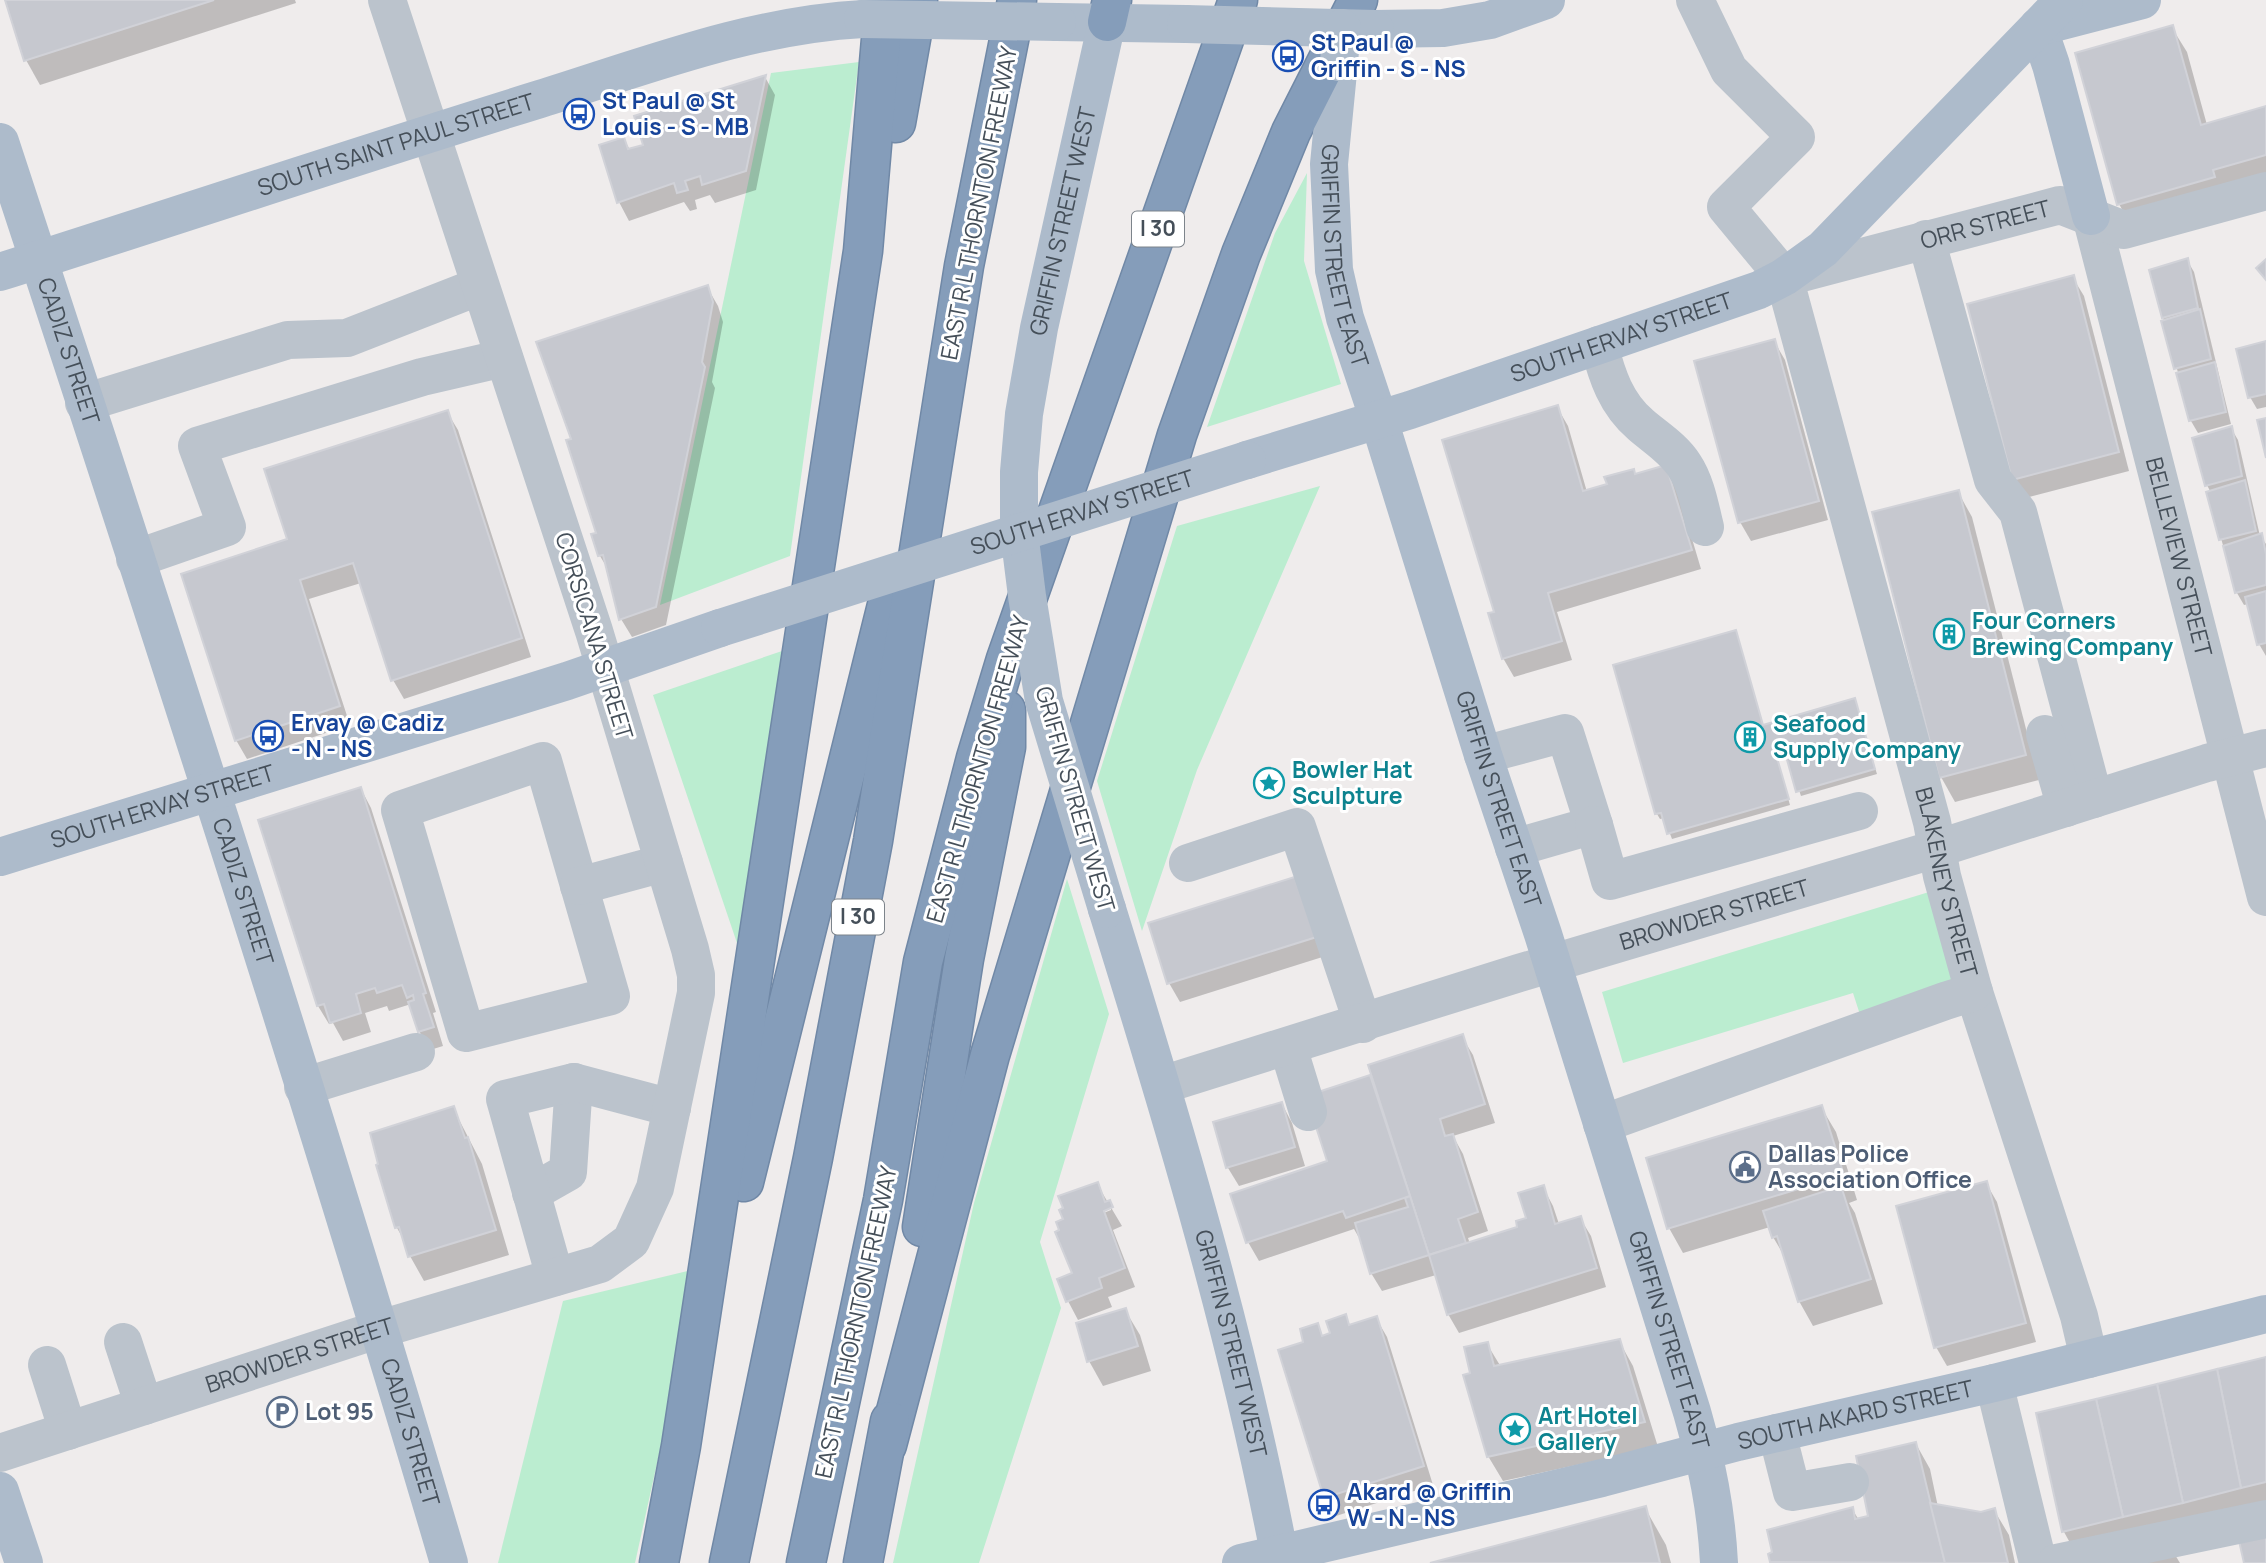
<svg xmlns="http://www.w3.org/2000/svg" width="2266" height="1563" font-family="Manrope,sans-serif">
<rect width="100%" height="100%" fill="#efecec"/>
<g fill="#bbedd0">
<path d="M859 62 790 556 660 605 771 73Z"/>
<path d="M1307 173 1304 261 1341 384 1207 427 1275 233Z"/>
<path d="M1320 486 1197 770 1142 931 1097 781 1177 526Z"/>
<path d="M785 650 738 946 653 695Z"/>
<path d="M1067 879 1109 1014 1040 1242 1061 1308 979 1563H893L974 1203Z"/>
<path d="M1929 892 1961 1001 1865 1030 1853 993 1623 1063 1602 992Z"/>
<path d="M700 1268 635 1563H498L563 1301Z"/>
</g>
<g fill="#0003" fill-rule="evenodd">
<path d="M7 0H295L296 3 40 85 26 60Z"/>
<path d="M2172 28 2187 52 2207 125 2266 108V184L2133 229 2119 204Z"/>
<path d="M765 77 775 95 756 190 715 203 710 195 695 200 697 209 690 211 684 202 629 221 619 202 624 139 630 150 645 146Z"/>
<path d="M2187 260 2194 272 2231 424 2198 433 2191 421 2163 317Z"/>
<path d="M2073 278 2084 296 2129 471 2025 498 2014 479Z"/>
<path d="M707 287 718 306 723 322 712 382 715 388 666 625 632 637 621 619 609 571 600 556 598 534Z"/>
<path d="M1774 341 1785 360 1828 520 1751 541 1740 522Z"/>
<path d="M2266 343V407L2257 409 2250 397Z"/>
<path d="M1557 407 1568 426 1587 492 1609 485 1633 471 1636 476 1665 467 1676 485 1701 569 1557 612 1572 660 1514 677 1503 658 1496 613Z"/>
<path d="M447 412 458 430 531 657 404 699 393 680 361 583 309 599 350 725 247 759 236 740 289 541Z"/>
<path d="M2231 428 2238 440 2260 536 2266 544V656L2259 644 2248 604 2244 605 2237 593 2208 494 2211 493 2207 485Z"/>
<path d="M1958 492 1972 517 2039 780 1955 802 1941 777Z"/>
<path d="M1735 632 1764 727 1854 701 1877 774 1801 796 1787 754 1776 757 1790 805 1672 839 1664 818 1660 819 1657 814 1615 667Z"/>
<path d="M361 789 371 808 436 1012 433 1013 443 1046 430 1050 419 1031 411 1004 389 1011 387 1006 365 1013 371 1032 343 1041 333 1023 329 1024 318 1006Z"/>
<path d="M1314 895 1332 954 1180 1002 1169 983Z"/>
<path d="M1462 1037 1473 1055 1495 1123 1453 1136 1463 1154 1488 1231 1468 1238 1470 1244 1519 1228 1528 1219 1543 1187 1553 1206 1559 1224 1580 1218 1591 1236 1606 1287 1459 1333 1448 1314 1436 1275 1382 1291 1371 1273 1360 1235 1358 1236 1354 1229 1259 1261 1248 1242 1329 1162 1308 1097 1372 1076Z"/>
<path d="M1282 1104 1292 1123 1305 1166 1239 1186 1228 1168 1215 1123Z"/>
<path d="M1821 1107 1836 1132 1857 1200 1849 1203 1855 1213 1883 1304 1813 1326 1799 1301 1786 1259 1773 1237 1770 1227 1683 1253 1669 1228Z"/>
<path d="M453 1108 482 1164 509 1255 424 1281 410 1256 405 1242 397 1228 378 1166Z"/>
<path d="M1986 1183 1997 1202 2036 1342 1947 1366 1936 1347Z"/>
<path d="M1097 1184 1122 1226 1113 1230 1135 1287 1108 1297 1112 1307 1078 1320 1068 1301 1059 1280 1075 1274 1065 1220ZM1111 1206V1210L1096 1216Z"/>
<path d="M1125 1310 1140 1335 1151 1371 1103 1386 1089 1361Z"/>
<path d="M1345 1316 1351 1327 1376 1318 1387 1337 1433 1485 1336 1516 1326 1497 1306 1343 1317 1325 1323 1337 1332 1334Z"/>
<path d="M1619 1341 1633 1366 1658 1447 1503 1481 1488 1456 1487 1344 1501 1367Z"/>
<path d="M2266 1359V1503L2074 1550 2064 1532 2038 1415Z"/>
<path d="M1916 1444 1930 1469 1938 1507 1981 1513 1994 1510 2009 1535 2015 1563H1773L1770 1555 1852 1509 1859 1520 1870 1518Z"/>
<path d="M1645 1508 1666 1545 1671 1563H1437Z"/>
<path d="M2172 1550 2180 1563H2117Z"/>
</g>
<g fill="#c6c8cf" stroke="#d1d2d8" stroke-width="2">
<path d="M5 0H214L24 61Z"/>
<path d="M2173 25 2201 125 2266 106V155L2213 170 2215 177 2117 205 2075 53Z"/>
<path d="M766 75 746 171 702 185 700 176 685 181 688 190 677 193 674 183 617 203 599 145 624 137 628 149 643 145 634 116Z"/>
<path d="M2188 258 2198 308 2162 318 2149 270Z"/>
<path d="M2266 259V280L2256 268Z"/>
<path d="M2074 275 2119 452 2012 480 1967 304Z"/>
<path d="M708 285 713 302 702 362 705 367 656 607 619 620 603 555 598 556 591 534 596 533 566 440 571 439 536 342Z"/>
<path d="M2200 309 2211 359 2174 369 2161 321Z"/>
<path d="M1775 339 1819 501 1738 523 1694 361Z"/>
<path d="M2266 341V394L2248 398 2236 349Z"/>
<path d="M2215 362 2226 412 2189 421 2176 373Z"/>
<path d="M1558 405 1583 491 1607 484 1604 477 1634 469 1635 474 1666 465 1692 550 1548 593 1562 641 1502 659 1488 613 1494 612 1442 440Z"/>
<path d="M448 410 522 638 391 681 353 563 300 580 340 706 235 741 181 574 287 539 264 469Z"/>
<path d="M2266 418V458L2257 420Z"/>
<path d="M2232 426 2242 476 2205 486 2192 438Z"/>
<path d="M2245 480 2256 531 2219 540 2206 492Z"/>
<path d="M1959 490 2026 755 1939 778 1872 512Z"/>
<path d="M2262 533 2266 554V585L2235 593 2223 546Z"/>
<path d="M2266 591V643L2257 645 2245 597Z"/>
<path d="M1736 630 1763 725 1855 698 1875 769 1796 792 1784 749 1775 751 1789 799 1667 834 1661 813 1655 814 1613 665Z"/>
<path d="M361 787 426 993 423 994 434 1027 418 1032 408 1002 414 1000 413 995 407 998 402 985 377 993 375 988 356 994 361 1013 330 1023 324 1004 317 1006 258 820Z"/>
<path d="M1304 874 1323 935 1167 984 1148 923Z"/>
<path d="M1463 1034 1485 1104 1440 1119 1445 1136 1453 1134 1478 1212 1458 1219 1466 1243 1429 1255 1368 1065Z"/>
<path d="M1370 1075 1410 1196 1346 1218 1343 1211 1246 1243 1230 1194 1327 1161 1306 1096Z"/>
<path d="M1282 1102 1295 1147 1226 1168 1213 1122Z"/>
<path d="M1822 1105 1844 1175 1667 1229 1646 1158Z"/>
<path d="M454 1106 465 1138 468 1137 496 1230 408 1257 399 1227 395 1228 376 1165 378 1164 370 1133Z"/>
<path d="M1987 1181 2026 1323 1934 1348 1896 1206Z"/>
<path d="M1098 1182 1105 1202 1110 1200 1113 1207 1104 1211 1125 1268 1099 1278 1102 1288 1066 1302 1057 1279 1072 1273 1055 1232 1059 1230 1056 1222 1063 1219 1059 1210 1063 1208 1058 1196Z"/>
<path d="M1544 1185 1555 1224 1581 1216 1597 1268 1447 1315 1429 1255 1517 1227 1516 1221 1526 1218 1518 1193Z"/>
<path d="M1841 1186 1871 1279 1798 1302 1777 1236 1772 1238 1763 1211Z"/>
<path d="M1410 1196 1429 1255 1370 1274 1355 1223 1408 1207 1405 1198Z"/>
<path d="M1126 1308 1138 1346 1087 1362 1076 1323Z"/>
<path d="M1346 1314 1349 1325 1377 1316 1424 1466 1324 1498 1278 1350 1303 1342 1300 1329 1318 1323 1322 1336 1330 1333 1326 1321Z"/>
<path d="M1620 1339 1645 1422 1487 1457 1463 1375 1470 1373 1464 1347 1488 1342 1494 1366Z"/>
<path d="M2266 1357V1482L2241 1488 2217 1369Z"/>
<path d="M2217 1369 2241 1488 2183 1503 2157 1384Z"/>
<path d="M2157 1384 2183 1503 2123 1517 2096 1399Z"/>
<path d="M2096 1399 2123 1517 2062 1532 2036 1413Z"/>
<path d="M1916 1442 1945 1563 1770 1562 1768 1554 1772 1552 1767 1530 1853 1507 1855 1519 1868 1516 1856 1456Z"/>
<path d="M1930 1503 1981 1512 1995 1508 2008 1563H1945Z"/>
<path d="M1646 1506 1660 1563H1430Z"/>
<path d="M2266 1525V1563H2244L2237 1532Z"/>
</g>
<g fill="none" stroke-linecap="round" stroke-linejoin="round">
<g stroke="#7088a6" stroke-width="41">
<g id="highway">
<path d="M1107 22 1112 0"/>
<path d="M896 123 918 0"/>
<path d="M744 1182 887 605"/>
<path d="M922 1227 964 959 1006 747V710"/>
<path d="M887 1445 990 1055 1177 435 1241 254 1291 132 1358 0"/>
<path d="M659 1563 681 1446 863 251 881 39 886 0"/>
<path d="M729 1563 813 1158 873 841 964 266 1017 0"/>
<path d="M806 1563 883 1200 923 962 976 758 1006 659 1238 0"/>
<path d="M863 1563 890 1421"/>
</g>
</g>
<g stroke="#bbc3cc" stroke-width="38">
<path id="s1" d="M1695 0 1729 70 1796 137 1726 207 1784 277 1932 822 1942 876 1974 992 2079 1316 2089 1359"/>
<path id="s2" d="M2091 216 2266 897"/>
<path d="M1926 239 1993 480 2018 512 2094 799"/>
<path id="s3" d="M1786 277 2060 205 2124 230 2266 191"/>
<path d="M1599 345C1607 376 1616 404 1641 425 1656 438 1673 448 1684 465 1696 483 1700 507 1705 527"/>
<path d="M84 403 288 340 347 338 480 286"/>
<path d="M135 559 227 527 197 446 422 377 504 358"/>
<path d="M2045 734 2066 808"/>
<path d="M1483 755 1565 733 1594 825 1514 848"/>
<path d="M543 761 611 996 466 1033 400 810Z"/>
<path d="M1594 825 1610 881 1859 811"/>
<path d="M1188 863 1297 827 1363 1024"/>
<path d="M579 886 664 863"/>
<path d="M1288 1047 1308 1112"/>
<path id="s4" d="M1162 1085 1519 973 1936 849 2207 763 2266 748"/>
<path d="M303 1087 416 1052"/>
<path d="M1602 1124 1945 1001 1974 992"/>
<path d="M531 1193 568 1172 574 1082"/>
<path d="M555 1277 505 1099 574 1082 672 1108"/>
<path d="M123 1342 144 1406"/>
<path d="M47 1365 68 1431"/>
<path d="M1994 1383 2038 1563"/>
<path d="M1777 1433 1792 1492 1850 1482"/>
<path id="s5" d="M0 1453 380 1329 600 1264 631 1241 655 1188 696 993V975L690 949 594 631 387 0"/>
<path d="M2056 1563 2266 1519"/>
</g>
<g stroke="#adbbcb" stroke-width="38">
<path d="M1057 22 1186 24"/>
<path d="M2038 27 2051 65 2091 216"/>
<path d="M2038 27 2142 0"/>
<path d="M1375 29 1443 28 1490 20 1546 0"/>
<path id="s6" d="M1339 62 1329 164 1334 270 1345 318 1379 420 1483 755 1543 934 1692 1412C1707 1465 1716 1507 1719 1563"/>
<path id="s7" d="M0 142C155 614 309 1087 449 1563"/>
<path id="s8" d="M0 272C180 215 359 155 540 99 646 66 751 25 863 19"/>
<path id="s9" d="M1247 460 1410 410 1759 290 1784 277 1823 249 2064 0"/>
<path id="s10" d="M1019 532V472L1024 414 1039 328 1107 22"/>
<path id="s11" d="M0 857 567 681 720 628"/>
<path id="s12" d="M1107 909C1174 1124 1239 1341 1281 1563"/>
<path d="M0 1491 24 1563"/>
<path id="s13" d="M1241 1563 1602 1478 1738 1442 1994 1383 2266 1314"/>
</g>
<use href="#highway" stroke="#859dba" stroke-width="38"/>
<g stroke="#adbbcb" stroke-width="38">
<path d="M863 19 1057 22"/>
<path d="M1186 24 1375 29"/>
<path d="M1339 62 1342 28"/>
<path d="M1019 532 1027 596 1044 701 1107 909"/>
<path id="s14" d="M720 628 1247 460"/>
</g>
</g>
<defs>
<g id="bus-ring" transform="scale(1.575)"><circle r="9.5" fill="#fff" stroke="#1a4fb4" stroke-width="1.5"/><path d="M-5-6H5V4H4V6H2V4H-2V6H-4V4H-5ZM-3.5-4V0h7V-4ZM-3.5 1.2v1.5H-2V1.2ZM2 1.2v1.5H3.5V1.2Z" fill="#1a4fb4"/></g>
<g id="building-ring" transform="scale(1.575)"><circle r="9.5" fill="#fff" stroke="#0f9aa8" stroke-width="1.5"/><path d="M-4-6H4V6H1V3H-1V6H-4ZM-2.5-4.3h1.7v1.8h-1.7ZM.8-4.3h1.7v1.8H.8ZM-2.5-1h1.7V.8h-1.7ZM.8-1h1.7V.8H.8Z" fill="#0f9aa8"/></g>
<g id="sight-ring" transform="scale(1.575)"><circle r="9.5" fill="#fff" stroke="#0f9aa8" stroke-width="1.5"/><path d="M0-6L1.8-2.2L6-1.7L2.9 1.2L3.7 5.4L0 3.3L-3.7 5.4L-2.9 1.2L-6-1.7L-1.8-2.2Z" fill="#0f9aa8"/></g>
<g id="civic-ring" transform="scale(1.575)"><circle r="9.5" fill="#fff" stroke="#5c6f8a" stroke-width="1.5"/><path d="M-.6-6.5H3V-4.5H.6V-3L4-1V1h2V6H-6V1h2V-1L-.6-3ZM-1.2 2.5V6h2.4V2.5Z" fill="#5c6f8a"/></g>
<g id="parking-ring" transform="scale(1.575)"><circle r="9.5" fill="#fff" stroke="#5c6f8a" stroke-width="1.5"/><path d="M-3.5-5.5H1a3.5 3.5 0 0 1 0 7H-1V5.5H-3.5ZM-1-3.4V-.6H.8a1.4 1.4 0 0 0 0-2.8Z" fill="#5c6f8a"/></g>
</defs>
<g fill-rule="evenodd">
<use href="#bus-ring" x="1288" y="56"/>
<use href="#bus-ring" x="579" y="114"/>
<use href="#building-ring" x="1949" y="634"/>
<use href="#bus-ring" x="268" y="736"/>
<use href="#building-ring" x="1750" y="737"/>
<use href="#sight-ring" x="1269" y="783"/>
<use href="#civic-ring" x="1745" y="1167"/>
<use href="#parking-ring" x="282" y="1412"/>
<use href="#sight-ring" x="1515" y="1429"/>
<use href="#bus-ring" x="1324" y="1505"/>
</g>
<g text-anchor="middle" stroke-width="6" stroke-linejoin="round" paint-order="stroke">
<g fill="#fff" stroke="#7d848b" stroke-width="2">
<rect x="1132" y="211.5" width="52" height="35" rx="5"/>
<rect x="832" y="899.5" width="52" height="35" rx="5"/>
</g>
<g font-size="21" font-weight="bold" fill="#454f59">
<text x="1158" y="236">I 30</text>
<text x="858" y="924">I 30</text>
</g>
<g font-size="23" font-weight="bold" fill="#164399" stroke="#fff" text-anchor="start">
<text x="1311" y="51">St Paul @<tspan x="1311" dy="26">Griffin - S - NS</tspan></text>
<text x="602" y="109">St Paul @ St<tspan x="602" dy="26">Louis - S - MB</tspan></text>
<text x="291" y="731">Ervay @ Cadiz<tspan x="291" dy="26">- N - NS</tspan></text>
<text x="1347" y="1500">Akard @ Griffin<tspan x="1347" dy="26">W - N - NS</tspan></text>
</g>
<g font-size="23" fill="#454f59" stroke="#fff">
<text dy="8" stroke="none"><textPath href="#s8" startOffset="416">SOUTH SAINT PAUL STREET</textPath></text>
<text transform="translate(979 203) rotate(-79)" y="8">EAST R L THORNTON FREEWAY</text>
<text dy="8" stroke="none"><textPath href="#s10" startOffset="315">GRIFFIN STREET WEST</textPath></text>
<text dy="8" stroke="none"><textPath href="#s3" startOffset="206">ORR STREET</textPath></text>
<text dy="8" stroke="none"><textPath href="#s6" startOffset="196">GRIFFIN STREET EAST</textPath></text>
<text dy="8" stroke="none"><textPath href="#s9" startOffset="394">SOUTH ERVAY STREET</textPath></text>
<text dy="8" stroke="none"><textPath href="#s7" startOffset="220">CADIZ STREET</textPath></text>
<text dy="8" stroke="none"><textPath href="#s14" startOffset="380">SOUTH ERVAY STREET</textPath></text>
<text dy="8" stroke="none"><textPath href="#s2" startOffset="352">BELLEVIEW STREET</textPath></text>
<text transform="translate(594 636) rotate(73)" y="8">CORSICANA STREET</text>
<text transform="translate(978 769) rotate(-74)" y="8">EAST R L THORNTON FREEWAY</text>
<text transform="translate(1075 799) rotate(74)" y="8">GRIFFIN STREET WEST</text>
<text dy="8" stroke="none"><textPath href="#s6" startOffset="763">GRIFFIN STREET EAST</textPath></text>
<text dy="8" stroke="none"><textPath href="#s11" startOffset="170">SOUTH ERVAY STREET</textPath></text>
<text dy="8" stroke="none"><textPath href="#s1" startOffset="989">BLAKENEY STREET</textPath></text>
<text dy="8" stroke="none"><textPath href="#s7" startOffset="788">CADIZ STREET</textPath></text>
<text dy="8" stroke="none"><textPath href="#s4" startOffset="578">BROWDER STREET</textPath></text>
<text transform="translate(856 1322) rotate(-78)" y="8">EAST R L THORNTON FREEWAY</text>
<text dy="8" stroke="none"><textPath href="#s6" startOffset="1330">GRIFFIN STREET EAST</textPath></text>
<text dy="8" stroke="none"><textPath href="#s12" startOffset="452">GRIFFIN STREET WEST</textPath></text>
<text dy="8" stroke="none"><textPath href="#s5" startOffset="315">BROWDER STREET</textPath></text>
<text dy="8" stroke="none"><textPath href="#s13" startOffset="632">SOUTH AKARD STREET</textPath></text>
<text dy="8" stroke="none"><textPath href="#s7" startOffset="1354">CADIZ STREET</textPath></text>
</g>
<g font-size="23" font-weight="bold" fill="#0d838f" stroke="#fff" text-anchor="start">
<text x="1972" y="629">Four Corners<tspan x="1972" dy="26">Brewing Company</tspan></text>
<text x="1773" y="732">Seafood<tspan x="1773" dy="26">Supply Company</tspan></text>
<text x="1292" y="778">Bowler Hat<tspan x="1292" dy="26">Sculpture</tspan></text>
<text x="1538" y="1424">Art Hotel<tspan x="1538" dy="26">Gallery</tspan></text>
</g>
<g font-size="23" font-weight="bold" fill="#4e5e75" stroke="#fff" text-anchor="start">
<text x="1768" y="1162">Dallas Police<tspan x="1768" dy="26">Association Office</tspan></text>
<text x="305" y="1420">Lot 95</text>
</g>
</g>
</svg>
